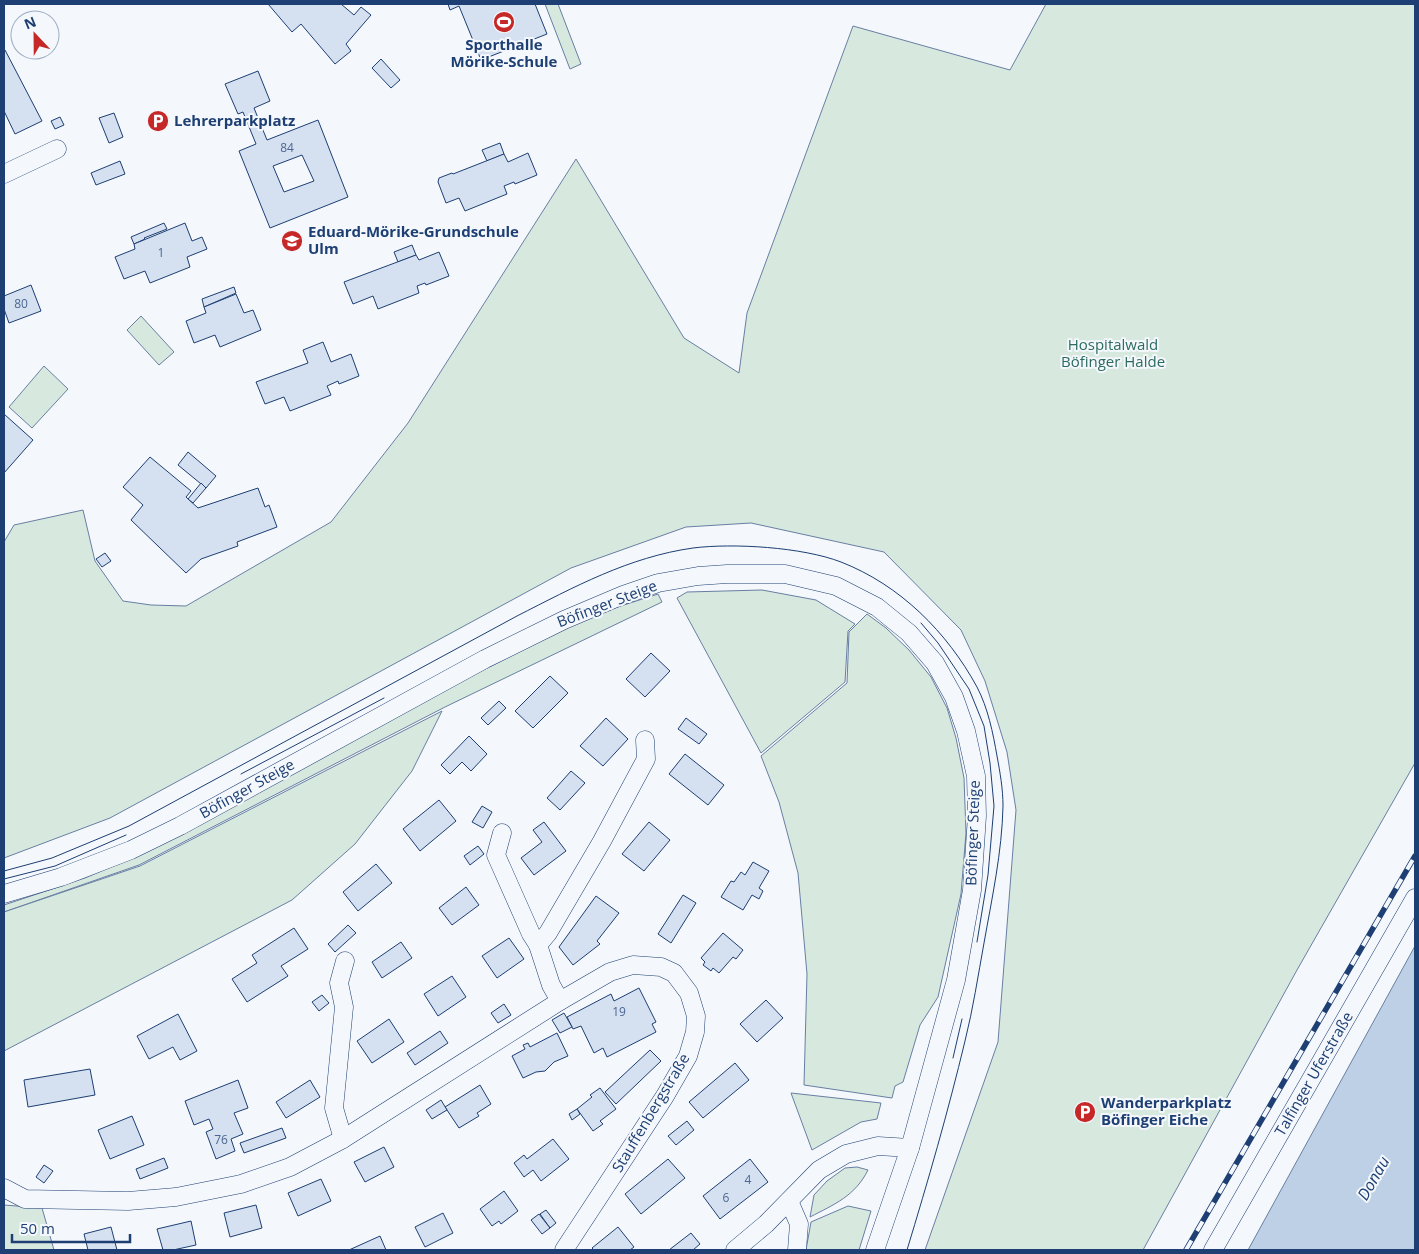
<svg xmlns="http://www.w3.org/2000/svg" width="1419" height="1254" font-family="'Open Sans',sans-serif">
<rect width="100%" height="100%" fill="#f4f7fb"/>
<g fill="#d7e8df" stroke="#687fa3">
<path d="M545 4H558L581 64 570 69Z"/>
<path d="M1046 4H1415V763L1297 970 1143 1250H925L998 1042 1016 810 1007 752 985 681 961 630 884 552 751 523 686 527 571 568 110 818 4 858V542L14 525 83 510 95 561 123 601 151 605 186 606 331 522 408 423 576 159 684 338 739 373 747 313 853 26 1010 70Z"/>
<path d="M141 316 174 352 159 365 127 330Z"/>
<path d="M44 366 68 389 32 428 9 407Z"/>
<path d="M762 590 816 600 855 624 848 631 845 682 761 753 677 598 687 592Z"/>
<path d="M658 594 662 602 445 707 139 865 4 912V905L85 878 144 853 452 686 544 639 599 613Z"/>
<path d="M867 614 886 628 909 650 931 677 947 708 956 738 964 778 966 833 961 894 938 997 920 1025 903 1082 895 1086 892 1098 804 1085 807 974 798 873 779 802 761 756 847 683 849 632Z"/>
<path d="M442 711 412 771 355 844 292 900 4 1051V912L140 866Z"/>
<path d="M791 1093 881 1103 877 1119 861 1122 812 1150Z"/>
<path d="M857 1167 868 1170C855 1196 835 1204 810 1217L814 1195 827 1181 845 1168Z"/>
<path d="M4 1205 42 1208 54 1250H4Z"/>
<path d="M848 1206 871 1211 859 1250H806L811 1222Z"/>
</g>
<path fill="#bed0e5" stroke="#687fa3" d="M1415 946V1250H1248Z"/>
<g fill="#d5e0f0" stroke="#1d3f73" fill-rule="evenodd">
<path d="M268 4H341L354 15 361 7 371 15 346 44 351 51 335 64 301 24 292 32Z"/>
<path d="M448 4H535L547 34 481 60 459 6 450 10Z"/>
<path d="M5 50 42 121 15 134 4 111V51Z"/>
<path d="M381 59 400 80 391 88 372 68Z"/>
<path d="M258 71 270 101 254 108 267 140 318 120 348 197 270 228 239 151 256 144 243 112 238 114 225 84ZM302 155 314 181 284 192 273 166Z"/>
<path d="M114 113 123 137 109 143 99 118Z"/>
<path d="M60 117 64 125 55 129 51 121Z"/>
<path d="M500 143 504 154 487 161 482 150Z"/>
<path d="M528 153 537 175 515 184 514 182 504 186 507 194 465 211 459 198 446 203 438 182 439 178 452 173 453 174 504 154 508 162Z"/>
<path d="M120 161 125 174 96 185 91 173Z"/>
<path d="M164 223 167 229 144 238 145 239 134 244 131 237Z"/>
<path d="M185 223 192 241 202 237 207 249 187 257 190 267 150 283 145 271 124 279 115 257 135 249 134 244Z"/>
<path d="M412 245 416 255 398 262 394 252Z"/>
<path d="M439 252 449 276 426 285 425 283 417 286 419 293 378 309 373 296 353 304 344 282 416 255 419 260Z"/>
<path d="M31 285 41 311 9 323 4 309V296Z"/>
<path d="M234 287 236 293 204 307 202 299Z"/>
<path d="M236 294 244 313 253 310 261 330 220 347 215 335 194 343 186 321 206 313 204 307Z"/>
<path d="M323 342 331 362 351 354 359 376 339 384 338 381 327 386 331 395 290 411 284 397 265 404 256 382 308 363 303 350Z"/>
<path d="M4 414 33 440 4 473Z"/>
<path d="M188 452 216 476 206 488 178 465Z"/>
<path d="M150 457 191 491 186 497 198 508 258 488 265 507 269 505 277 527 237 542 238 546 201 559 186 573 131 520 143 505 123 487Z"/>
<path d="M201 483 206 488 193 503 188 499Z"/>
<path d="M105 553 111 561 102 567 96 559Z"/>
<path d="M651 653 670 671 645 697 626 679Z"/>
<path d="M550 676 568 693 533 728 515 711Z"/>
<path d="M499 701 506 708 488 725 481 718Z"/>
<path d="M606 718 628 739 603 766 580 746Z"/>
<path d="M686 718 707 734 699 744 678 729Z"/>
<path d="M469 736 487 754 471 771 462 762 450 774 441 765Z"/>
<path d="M685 754 724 785 708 805 669 774Z"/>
<path d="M571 771 585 783 560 810 547 798Z"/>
<path d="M439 800 456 821 420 851 403 829Z"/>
<path d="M482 806 492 812 483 828 472 822Z"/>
<path d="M544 822 566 851 534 875 521 858 542 842 533 830Z"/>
<path d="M649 822 670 840 644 871 622 854Z"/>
<path d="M478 846 484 854 470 865 464 856Z"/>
<path d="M753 862 769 871 759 888 763 891 759 899 752 895 743 910 721 897 731 881 734 882 741 872 745 875Z"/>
<path d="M376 864 392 883 358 911 343 892Z"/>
<path d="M466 887 479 905 452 925 439 908Z"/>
<path d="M683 895 696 903 671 943 658 934Z"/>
<path d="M596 896 619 913 597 941 600 944 573 965 559 947Z"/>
<path d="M348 925 356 933 335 952 328 944Z"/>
<path d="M294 928 308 949 281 966 288 976 247 1002 232 979 257 963 252 955Z"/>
<path d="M723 933 743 950 736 959 733 957 719 973 713 968 711 971 703 965 705 962 701 958Z"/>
<path d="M509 938 524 959 497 978 482 956Z"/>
<path d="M401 942 412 958 382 978 372 962Z"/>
<path d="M452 976 466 997 438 1016 424 994Z"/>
<path d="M639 988 656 1022 652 1024 656 1032 607 1057 603 1048 594 1053 581 1026 573 1029 567 1017 611 994 614 1001Z"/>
<path d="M322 995 329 1003 319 1011 312 1002Z"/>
<path d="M766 1000 783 1018 757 1042 740 1024Z"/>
<path d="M504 1004 511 1015 498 1023 491 1013Z"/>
<path d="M564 1013 572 1027 560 1033 552 1020Z"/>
<path d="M178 1014 197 1051 180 1060 173 1047 149 1059 137 1036Z"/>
<path d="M389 1019 404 1042 372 1063 357 1041Z"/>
<path d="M440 1031 448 1043 415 1065 407 1053Z"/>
<path d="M557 1033 568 1056 554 1062 545 1071 536 1072 523 1078 512 1056 525 1049 523 1045 528 1043 530 1047Z"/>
<path d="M650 1050 661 1061 616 1104 605 1092Z"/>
<path d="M735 1063 749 1080 703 1118 689 1102Z"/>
<path d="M90 1069 95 1095 28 1107 24 1080Z"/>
<path d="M238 1080 248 1108 234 1113 243 1134 231 1139 235 1151 216 1159 206 1132 213 1129 209 1119 194 1125 185 1101Z"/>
<path d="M310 1080 320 1097 286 1118 276 1102Z"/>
<path d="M480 1085 491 1104 477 1113 479 1116 459 1128 445 1107Z"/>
<path d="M600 1088 616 1109 600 1121 603 1124 593 1131 577 1109 592 1097 590 1095Z"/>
<path d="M441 1100 447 1110 432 1119 426 1110Z"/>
<path d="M577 1109 580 1114 572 1120 569 1114Z"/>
<path d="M132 1116 144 1145 110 1159 98 1130Z"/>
<path d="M687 1121 694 1130 676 1145 668 1136Z"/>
<path d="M282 1128 286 1138 244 1153 240 1143Z"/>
<path d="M553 1139 569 1159 541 1181 533 1170 524 1177 514 1163 524 1155 527 1159Z"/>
<path d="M384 1147 394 1167 365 1182 354 1162Z"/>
<path d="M164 1158 168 1168 140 1179 136 1169Z"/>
<path d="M668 1159 685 1178 641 1214 625 1194Z"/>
<path d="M750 1159 768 1182 720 1219 703 1196Z"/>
<path d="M44 1165 53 1171 44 1183 36 1177Z"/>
<path d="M321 1179 331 1201 298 1216 288 1193Z"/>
<path d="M504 1191 518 1211 501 1224 499 1221 492 1226 480 1209Z"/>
<path d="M256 1205 262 1228 230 1237 224 1213Z"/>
<path d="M546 1210 556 1223 550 1228 540 1214Z"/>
<path d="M443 1213 453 1233 425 1247 415 1227Z"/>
<path d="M539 1214 550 1228 542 1234 531 1220Z"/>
<path d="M191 1221 196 1245 173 1250H163L157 1229Z"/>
<path d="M111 1227 117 1250H88L84 1234Z"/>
<path d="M618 1227 634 1247 630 1250H594L592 1248Z"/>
<path d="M691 1233 700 1244 693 1250H669Z"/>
<path d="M380 1236 386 1250H349Z"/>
</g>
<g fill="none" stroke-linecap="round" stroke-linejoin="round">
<g stroke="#1d3f73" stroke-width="19">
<g id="minor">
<path d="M4 174 57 149"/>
<path d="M502 833 496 855 531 934 538 945"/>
<path d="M4 894 61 877 131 850 180 826 485 659 564 620 623 595 658 583 698 576 727 574H785L836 586 877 607 909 633 935 663 954 697 966 731 976 776 977 816 972 890 956 980 910 1148 875 1250"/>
<path d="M560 1001 551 985 538 945 548 933 602 841 646 759 645 740"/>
<path d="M343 1139 334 1108 344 1007 339 983 345 961"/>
<path d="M4 1188 25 1199 128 1201 176 1197 241 1184 290 1167 343 1139 560 1001 610 972 633 965 661 967 674 973 689 993 696 1016 695 1032 688 1056 665 1096 564 1250"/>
<path d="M789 1201 799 1224 797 1250"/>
<path d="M735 1250 766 1224 819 1170 846 1154 878 1146 910 1148"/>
<path d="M1213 1250 1415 898"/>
</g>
</g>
<use href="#minor" stroke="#f4f7fb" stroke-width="18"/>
<g stroke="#1d3f73" stroke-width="1">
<path d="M921 623 938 643 969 689 984 726 990 763 994 806 988 875 977 942"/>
<path d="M241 774 384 698"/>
<path d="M4 871 52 858 129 826 517 616C574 587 629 557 693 548 733 543 802 547 841 562 900 585 947 632 977 687 988 708 993 733 997 756 1000 772 1003 789 1003 806 1002 852 992 898 984 943 978 976 973 1009 965 1041 948 1112 928 1181 907 1250"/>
<path d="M4 879 55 866 126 835"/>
<path d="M953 1058 962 1019"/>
</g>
<g stroke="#1d3f73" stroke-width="5.5">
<path id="rail" d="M1186 1250 1415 856"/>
</g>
<use href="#rail" stroke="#f4f7fb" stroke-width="4" stroke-dasharray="11" stroke-linecap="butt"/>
</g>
<defs>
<g id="stadium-disc" transform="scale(1.125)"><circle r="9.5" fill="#c62828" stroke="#f4f7fb"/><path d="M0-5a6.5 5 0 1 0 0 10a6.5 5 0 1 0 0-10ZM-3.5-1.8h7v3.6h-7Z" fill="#fff"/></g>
<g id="parking-disc" transform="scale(1.125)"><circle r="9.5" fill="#c62828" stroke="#f4f7fb"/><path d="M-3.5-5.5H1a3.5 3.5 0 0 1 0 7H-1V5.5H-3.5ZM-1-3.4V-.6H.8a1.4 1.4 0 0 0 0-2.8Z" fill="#fff"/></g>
<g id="school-disc" transform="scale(1.125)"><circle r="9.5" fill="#c62828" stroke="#f4f7fb"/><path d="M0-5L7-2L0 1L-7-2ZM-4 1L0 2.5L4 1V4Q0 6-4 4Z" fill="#fff"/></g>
</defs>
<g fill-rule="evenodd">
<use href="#stadium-disc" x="504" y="22"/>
<use href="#parking-disc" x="158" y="121"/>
<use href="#school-disc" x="292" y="241"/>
<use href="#parking-disc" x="1085" y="1112"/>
</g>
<g text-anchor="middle" stroke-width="4" stroke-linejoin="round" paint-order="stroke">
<g font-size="12" fill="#4b6792">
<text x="287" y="152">84</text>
<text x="161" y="257">1</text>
<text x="21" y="308">80</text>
<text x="619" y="1016">19</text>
<text x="221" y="1144">76</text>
<text x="748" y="1184">4</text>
<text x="726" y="1202">6</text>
</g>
<g font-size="15" font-weight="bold" fill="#1d3f73" stroke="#f4f7fb" text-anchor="start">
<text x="504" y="50" text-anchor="middle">Sporthalle<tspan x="504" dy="17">Mörike-Schule</tspan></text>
<text x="174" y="126">Lehrerparkplatz</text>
<text x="308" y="237">Eduard-Mörike-Grundschule<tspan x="308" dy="17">Ulm</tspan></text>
<text x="1101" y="1108">Wanderparkplatz<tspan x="1101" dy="17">Böfinger Eiche</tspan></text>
</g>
<g font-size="15" fill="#2c6c60" stroke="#f4f7fb">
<text x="1113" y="350">Hospitalwald<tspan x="1113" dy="17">Böfinger Halde</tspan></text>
</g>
<g font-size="15" fill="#1d3f73" stroke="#f4f7fb">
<text transform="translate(607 604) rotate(-21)" y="5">Böfinger Steige</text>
<text transform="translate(247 789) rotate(-29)" y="5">Böfinger Steige</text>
<text transform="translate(973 833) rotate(-88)" y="5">Böfinger Steige</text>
<text transform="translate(1314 1074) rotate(-60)" y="5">Talfinger Uferstraße</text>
<text transform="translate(651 1113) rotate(-59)" y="5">Stauffenbergstraße</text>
</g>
<g font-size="16" font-style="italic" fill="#1d3f73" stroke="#f4f7fb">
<text transform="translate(1373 1178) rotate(-60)" y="6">Donau</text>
</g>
</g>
<rect width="1419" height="1254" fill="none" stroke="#1d3f73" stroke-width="10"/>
<g transform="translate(35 35) rotate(338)"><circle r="24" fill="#f4f7fb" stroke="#9eadc5"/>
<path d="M0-4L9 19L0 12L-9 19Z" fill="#c62828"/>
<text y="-8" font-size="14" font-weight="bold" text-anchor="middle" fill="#1d3f73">N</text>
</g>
<path d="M12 1234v8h118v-8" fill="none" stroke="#1d3f73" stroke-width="2.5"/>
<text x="20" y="1234" font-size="15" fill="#1d3f73" stroke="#f4f7fb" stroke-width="4" paint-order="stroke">50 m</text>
</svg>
